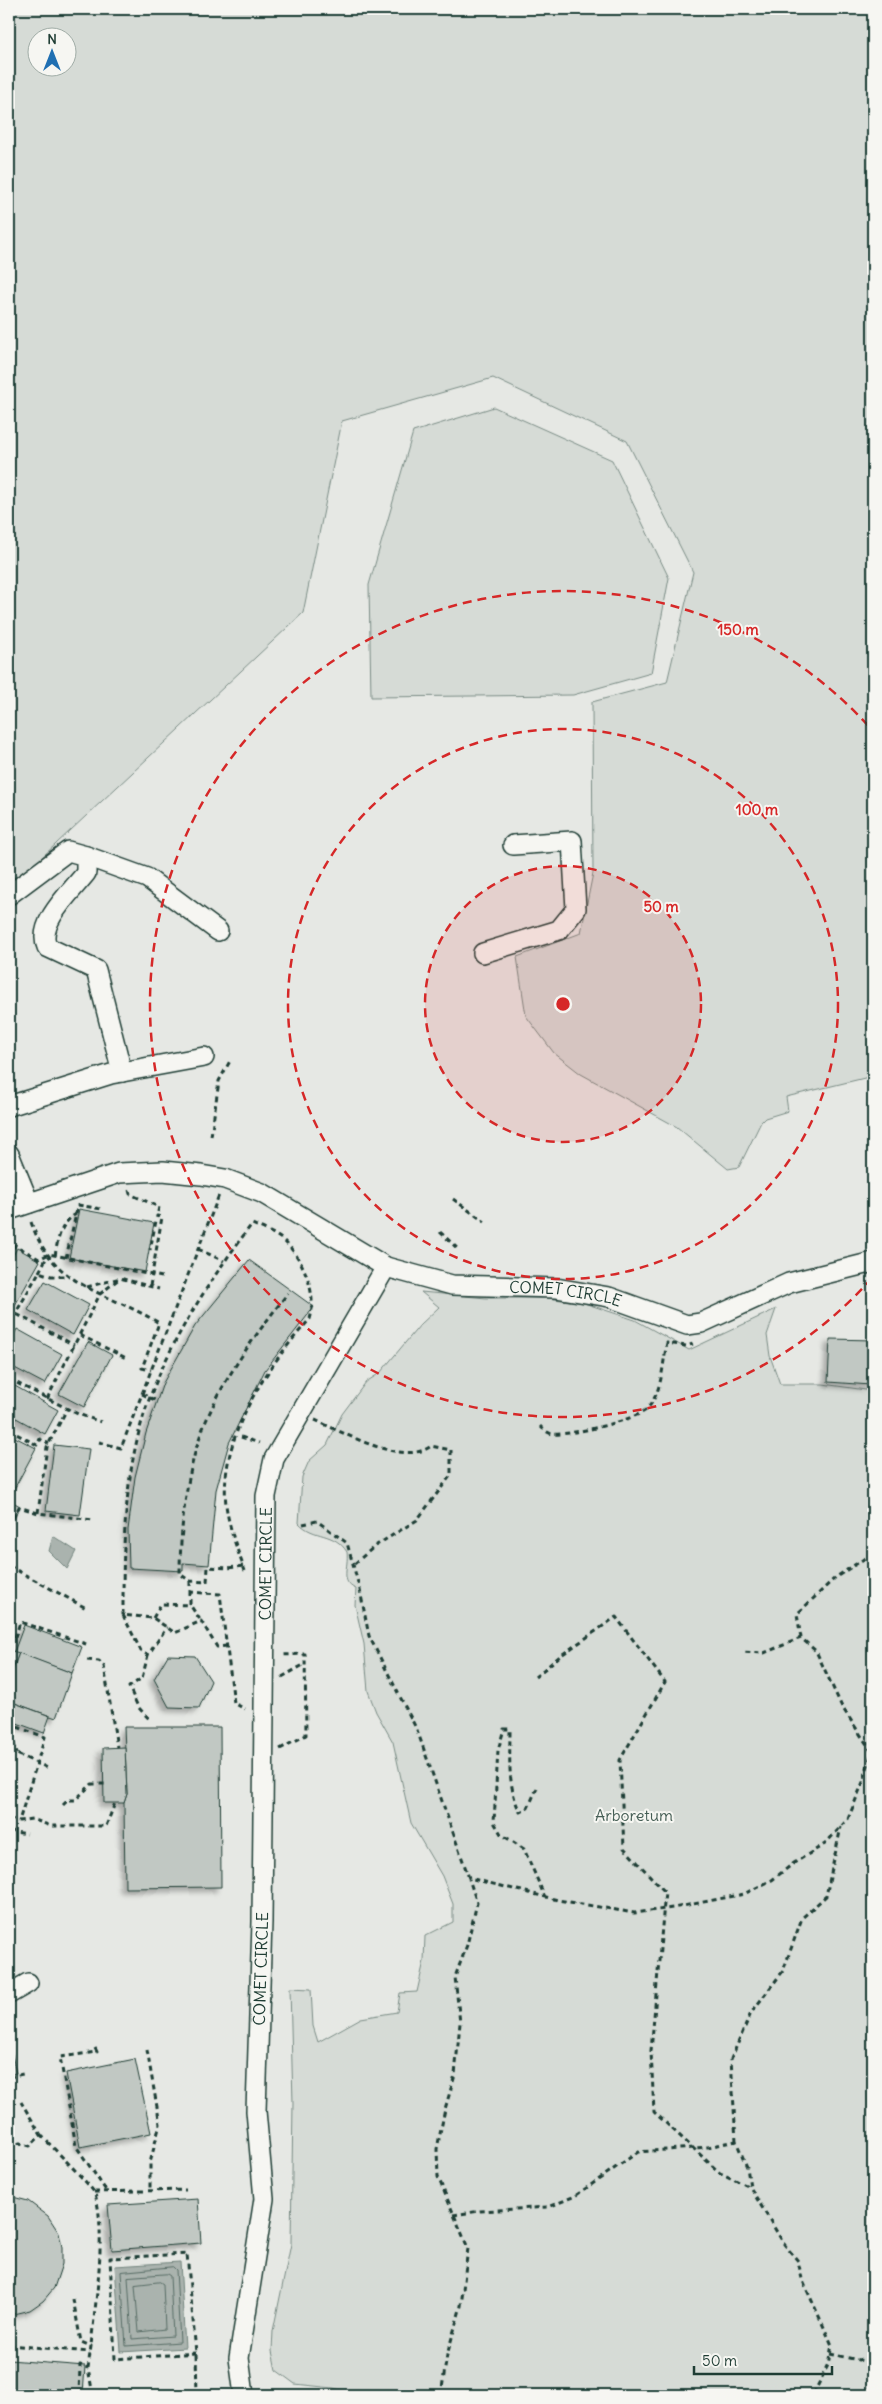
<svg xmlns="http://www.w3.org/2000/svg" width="882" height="2404" font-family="Delius,sans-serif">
<defs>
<filter id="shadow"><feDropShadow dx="-4.5" dy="4.5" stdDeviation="2.5" flood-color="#0004"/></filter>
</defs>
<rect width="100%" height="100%" fill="#f6f6f2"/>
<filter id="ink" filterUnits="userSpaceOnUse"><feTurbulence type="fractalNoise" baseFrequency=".02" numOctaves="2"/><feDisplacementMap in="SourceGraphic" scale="10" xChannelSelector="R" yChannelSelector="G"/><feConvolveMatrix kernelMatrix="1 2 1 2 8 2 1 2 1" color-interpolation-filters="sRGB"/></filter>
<g filter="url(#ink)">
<path fill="#e6e8e4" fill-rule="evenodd" d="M18 9H873V2395H9V888ZM38 38H68V68H38Z"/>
<g fill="#d6dbd6" stroke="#7a8c85" fill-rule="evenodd">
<path d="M9 9H873V1076L786 1097 788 1111 765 1118 761 1122 739 1167 728 1169 677 1127 581 1074 554 1053 526 1016 517 957 581 933 593 873 592 702 667 682 693 572 627 441 493 378 342 421 303 613 9 888ZM38 38H68V68H38Z"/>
<path d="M494 407 612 460 669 578 651 673 573 695 371 697 369 585 413 432Z"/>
<path d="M421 1292 486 1298H547L584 1303 635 1320 689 1350 776 1309 767 1335 770 1356 780 1384H823L873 1391V2395H362L333 2388 295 2384 276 2370 272 2351 273 2331 291 2244 293 2103 290 1988 311 1989 313 2026 318 2042 361 2018 397 2012 400 1993 417 1992 424 1961 425 1936 453 1922V1904L442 1876 411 1823 393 1742 376 1712 368 1691 364 1644 355 1605 356 1589C339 1582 349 1567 347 1552 334 1531 314 1539 299 1523L302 1477 309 1461 327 1445 342 1414 366 1382 380 1373 420 1325 439 1307Z"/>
</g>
<g fill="#aab3ae" stroke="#72847d">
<path d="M53 1536 76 1551 67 1569 49 1551Z"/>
<path d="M180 2262 185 2348 121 2352 115 2266Z"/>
</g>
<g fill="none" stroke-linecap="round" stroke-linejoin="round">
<g stroke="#576c65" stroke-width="1">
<path d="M173 2267 176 2270 180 2342 126 2346 121 2272Z"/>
<path d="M167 2274 170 2276 173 2336 132 2339 128 2277Z"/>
<path d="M160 2282 163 2284 165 2329 139 2332 135 2285Z"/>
</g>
</g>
<g fill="#c1c8c3" stroke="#1f3d34" filter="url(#shadow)">
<path d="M79 1209 154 1223 145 1272 69 1258Z"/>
<path d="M17 1248 40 1261 15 1305 9 1301V1263Z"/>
<path d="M249 1260 314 1307 265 1370 229 1443 216 1490 209 1565 183 1563V1571L129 1568 128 1530 135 1477 146 1433 163 1383 195 1326Z"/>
<path d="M45 1281 89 1305 73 1335 28 1310Z"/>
<path d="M17 1329 62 1354 45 1384 9 1365V1344Z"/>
<path d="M830 1339 873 1340V1383L871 1385 828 1382Z"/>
<path d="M88 1342 112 1355 84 1407 59 1394Z"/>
<path d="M13 1385 58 1410 45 1434 9 1414V1392Z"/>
<path d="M9 1434 36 1448 12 1493 9 1491Z"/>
<path d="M54 1445 89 1449 80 1515 46 1511Z"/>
<path d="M9 1500 20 1506 9 1526Z"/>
<path d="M24 1625 82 1647 72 1673 14 1652Z"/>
<path d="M9 1650 19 1653 9 1680Z"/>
<path d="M19 1653 72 1673 56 1718 9 1701V1680Z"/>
<path d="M168 1655 195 1656 211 1681 199 1708 169 1707 154 1679Z"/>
<path d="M9 1701 50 1716 44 1733 9 1720Z"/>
<path d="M124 1727H220L221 1887 125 1888 124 1803 127 1794Z"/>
<path d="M125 1747 127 1794 124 1803H104L103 1748Z"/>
<path d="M9 2041 16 2073 9 2075Z"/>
<path d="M135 2059 151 2133 80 2147 66 2073Z"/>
<path d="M9 2196 28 2201 48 2216 59 2233 62 2247V2264L54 2288 43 2301 30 2310 9 2315Z"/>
<path d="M198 2199 201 2243 112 2250 108 2205Z"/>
<path d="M9 2360 85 2366 83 2395H9Z"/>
</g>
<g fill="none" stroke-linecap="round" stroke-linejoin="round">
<g stroke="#1f3d34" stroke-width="22">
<g id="minor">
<path d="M86 856 147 878 218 931"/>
<path d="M9 895 68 851 86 856V873C72 891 36 923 47 947L96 970 122 1072"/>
<path d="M483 953 559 930 576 909 572 841 513 845"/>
<path d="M9 1106 111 1074 204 1057"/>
<path d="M9 1154 29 1203"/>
<path id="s1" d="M9 1210 119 1173 163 1171 201 1175 225 1179 262 1193 386 1267 452 1285 556 1288 609 1297 687 1325 701 1323 789 1283 873 1262"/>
<path d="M9 1994 28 1983"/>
<path id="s2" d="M244 2395 239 2358 264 2199 256 2111 262 1922 266 1496 274 1459 386 1267"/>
</g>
</g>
<g stroke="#1f3d34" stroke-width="3" stroke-dasharray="5 4" stroke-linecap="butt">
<path d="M211 1136 219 1081 230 1061"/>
<path d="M129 1190 130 1194 159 1207 157 1216"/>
<path d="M453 1199 485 1222"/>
<path d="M31 1222C54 1289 107 1291 159 1323L142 1368 151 1370"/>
<path d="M440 1232 458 1249"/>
<path d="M198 1249 224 1261"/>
<path d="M9 1256 15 1245 39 1259 49 1254 162 1277"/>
<path d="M55 1256C58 1238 60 1224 76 1214"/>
<path d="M66 1258 78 1205 101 1209"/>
<path d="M39 1272 48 1255"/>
<path d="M150 1286 162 1217 157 1216 150 1250"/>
<path d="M87 1287 120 1278 159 1289"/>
<path d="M9 1310 74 1345"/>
<path d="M9 1325 39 1272 51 1276H66"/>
<path d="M80 1335 126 1358"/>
<path d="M9 1379 78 1414 101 1422"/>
<path d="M142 1394 157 1401"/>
<path d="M47 1399 100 1294 120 1278"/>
<path d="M315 1420C343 1432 403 1467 431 1446L451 1450V1475L417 1520 375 1546 353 1565"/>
<path d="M540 1426C543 1429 547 1433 552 1434 568 1436 638 1420 648 1408 663 1389 662 1366 667 1343L686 1346 693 1344"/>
<path d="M9 1430 37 1445 40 1439 49 1444"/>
<path d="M241 1437 259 1443"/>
<path d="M99 1442 121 1448 219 1195"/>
<path d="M38 1513 47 1447 67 1409"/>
<path d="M303 1524 317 1521 347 1543 360 1590 369 1636 417 1730 469 1878 558 1900 634 1913 673 1908 744 1894 772 1880 794 1863 825 1844 848 1819 863 1782 872 1752 842 1707 816 1651 801 1638 764 1653 742 1652"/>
<path d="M9 1526 19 1507 38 1513 93 1520"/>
<path d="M9 1566 88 1609"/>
<path d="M243 1566 228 1568 208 1567 207 1582 190 1581 180 1574C180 1528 187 1464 206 1421 226 1374 257 1333 288 1293"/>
<path d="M190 1581V1605L201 1621"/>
<path d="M189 1592 220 1594 234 1703 245 1709"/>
<path d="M123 1615 141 1651 148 1655 167 1627"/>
<path d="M153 1618 161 1604 190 1605"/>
<path d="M801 1638 797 1614 836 1577 873 1553"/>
<path d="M9 1639 14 1641 20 1622 89 1645"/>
<path d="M227 1646 217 1647 201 1621 175 1633 153 1618 123 1615C123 1542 124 1466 150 1397 174 1334 212 1277 252 1224 261 1228 272 1232 280 1238 302 1254 318 1293 310 1319 266 1368 219 1436 226 1505 229 1528 237 1549 245 1571"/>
<path d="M148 1655 142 1678 129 1687 138 1707 151 1721"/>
<path d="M87 1660 99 1661 104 1666 117 1747"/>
<path d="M282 1677 305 1664"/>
<path d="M535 1677 560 1656 616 1617 665 1682 620 1760 624 1848 665 1892 651 2051 654 2112 720 2173 750 2187"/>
<path d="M9 1724 45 1737 19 1821"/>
<path d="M9 1736 12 1737 17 1754"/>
<path d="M280 1749 306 1735 305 1654 281 1655"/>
<path d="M9 1752 17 1754 50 1769"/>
<path d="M537 1788 528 1808 520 1812C507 1785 510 1758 510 1729H504L498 1750 494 1822 501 1834 524 1849 545 1897"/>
<path d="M63 1805 68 1800H75L92 1784H108"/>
<path d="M9 1819 19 1821 32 1819 51 1826H106L115 1803"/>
<path d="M9 1831 27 1834"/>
<path d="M9 1914 13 1912"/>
<path d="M95 2048 97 2052 60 2057 76 2146 107 2192"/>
<path d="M147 2050 160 2124 150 2163V2190"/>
<path d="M9 2077 23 2074"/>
<path d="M41 2135C50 2145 92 2186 95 2194 107 2234 95 2304 91 2346"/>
<path d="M736 2141 731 2059 751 2013 783 1971 802 1918 826 1896 841 1827"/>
<path d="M9 2146 20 2143 30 2146 41 2135 21 2102"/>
<path d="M94 2192 186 2190"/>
<path d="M453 2215 480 2211 549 2207 575 2196 638 2152 708 2147 736 2141 747 2167 750 2187 784 2244 798 2261 802 2279 832 2345 828 2365 813 2395"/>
<path d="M73 2299 81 2342 91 2346 88 2368 93 2395"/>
<path d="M9 2345 90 2352"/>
<path d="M196 2353 115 2359 110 2258 187 2254 196 2353 197 2395"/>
<path d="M830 2354 873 2363"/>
<path d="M79 2395 80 2365 88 2368"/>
<path d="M441 2395 447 2355 461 2306 468 2248 438 2177 437 2149 445 2109 455 2075 460 2023 455 1977 467 1945 477 1903 469 1879"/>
</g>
<use href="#minor" stroke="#f6f6f2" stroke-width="19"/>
</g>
</g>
<circle cx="563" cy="1004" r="138" fill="#d62828" fill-opacity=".12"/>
<g fill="none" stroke="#d62828" stroke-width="2.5" stroke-dasharray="9 6">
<circle cx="563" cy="1004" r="138"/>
<circle cx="563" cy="1004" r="275"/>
<path d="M872 1278A413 413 0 1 1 872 730"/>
</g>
<g text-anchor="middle" stroke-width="4" stroke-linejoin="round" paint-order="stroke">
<g font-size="16" fill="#1f3d34" stroke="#f6f6f2">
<text dy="6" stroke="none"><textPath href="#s1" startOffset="589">COMET CIRCLE</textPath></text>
<text dy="6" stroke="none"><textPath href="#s2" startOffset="834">COMET CIRCLE</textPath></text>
<text dy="6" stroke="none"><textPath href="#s2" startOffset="429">COMET CIRCLE</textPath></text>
</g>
<g font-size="16" fill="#445d54" stroke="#f6f6f2">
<text x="634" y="1821">Arboretum</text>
</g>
</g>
<circle cx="563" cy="1004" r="8" fill="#d62828" stroke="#f6f6f2" stroke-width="2.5"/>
<g font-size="15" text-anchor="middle" font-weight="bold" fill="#d62828" stroke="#f6f6f2" stroke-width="4" stroke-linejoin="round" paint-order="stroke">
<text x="738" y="635">150 m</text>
<text x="757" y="815">100 m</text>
<text x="661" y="912">50 m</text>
</g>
<rect width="882" height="2404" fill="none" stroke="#f6f6f2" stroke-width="30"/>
<rect x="15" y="15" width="852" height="2374" fill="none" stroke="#1f3d34" stroke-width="2" filter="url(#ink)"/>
<g transform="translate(52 52)"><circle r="24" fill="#f6f6f2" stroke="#a0aca6"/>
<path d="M0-4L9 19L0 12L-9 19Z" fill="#1f6fb2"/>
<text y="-8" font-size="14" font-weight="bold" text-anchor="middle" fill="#1f3d34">N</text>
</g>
<path d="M694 2366v8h138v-8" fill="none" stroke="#1f3d34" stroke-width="2.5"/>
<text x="702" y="2366" font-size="15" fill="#1f3d34" stroke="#f6f6f2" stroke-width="4" paint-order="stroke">50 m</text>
</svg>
